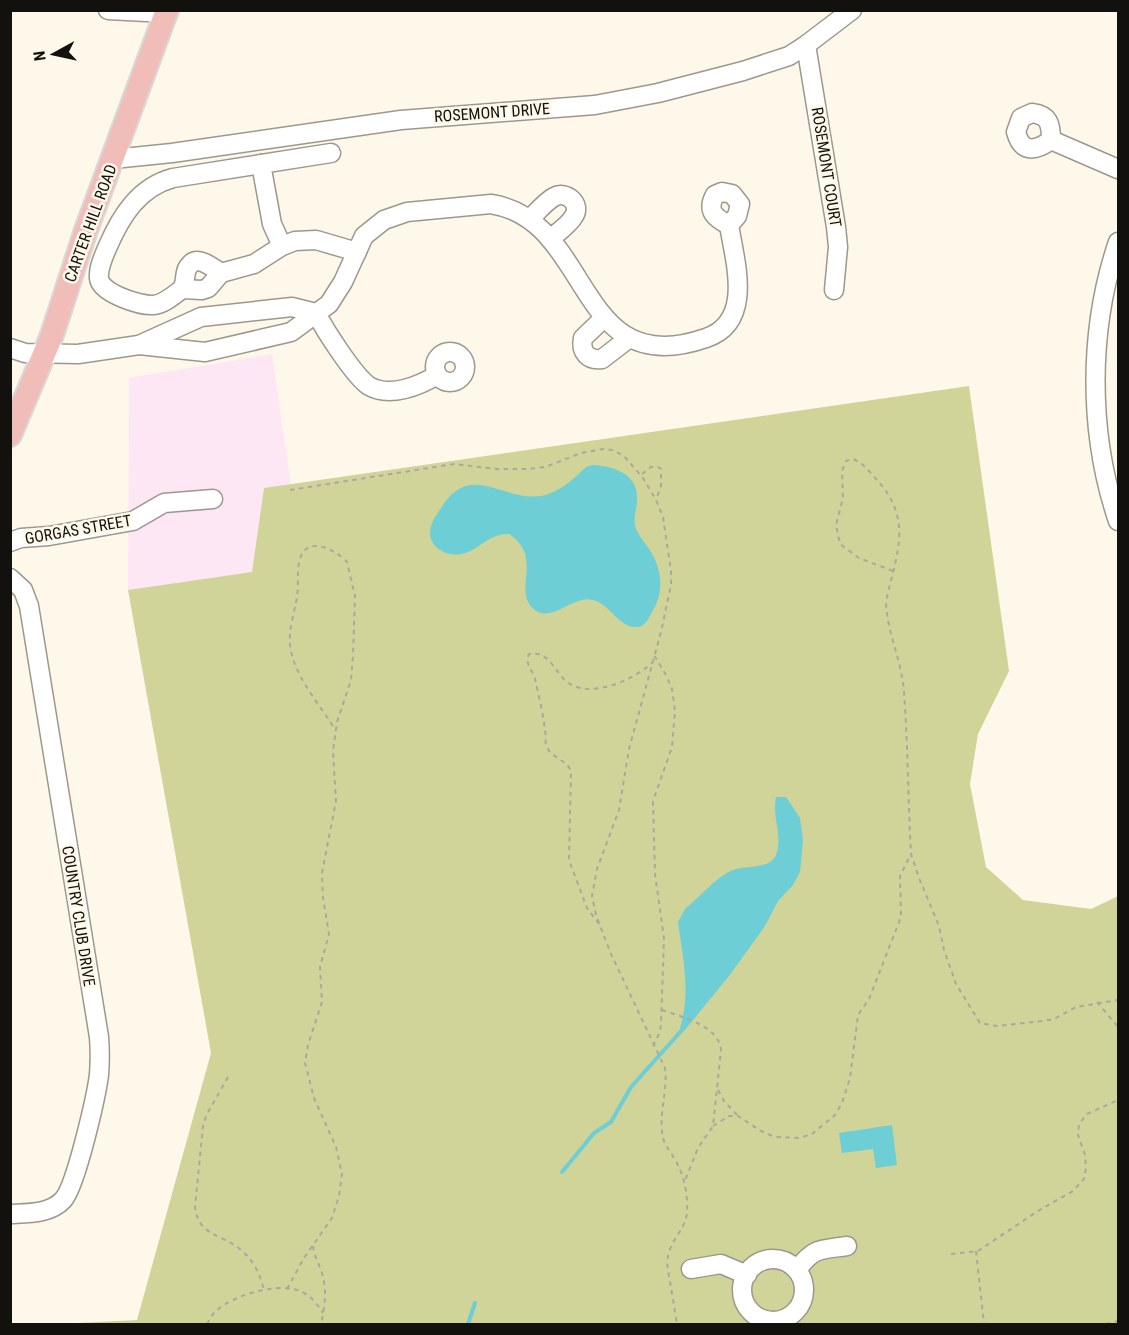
<svg xmlns="http://www.w3.org/2000/svg" width="1129" height="1335" font-family="'Roboto Condensed',sans-serif">
<rect width="100%" height="100%" fill="#fef8eb"/>
<path fill="#fee7f4" d="M272 354 291 485 264 488 253 572 128 590 129 378Z"/>
<path fill="#d0d498" d="M969 386 1009 671 978 734 970 784 986 867 1023 900 1091 909 1118 896V1324H58L137 1320 211 1053 128 590 252 572 264 488Z"/>
<g fill="#6dced5">
<path d="M593 465C612 466 637 473 637 497 638 508 632 517 636 529 640 538 646 544 651 552 662 570 664 592 653 610 649 617 648 623 639 627 618 629 612 605 593 600 571 594 549 629 530 605 516 587 542 555 509 534 486 532 474 559 450 554 440 552 430 544 430 533 430 523 436 516 441 508 471 461 500 501 541 496 558 493 574 479 586 467Z"/>
<path d="M776 797H786L800 818 803 840 800 872 793 885 778 901 765 926 729 976 684 1031 680 1028C691 992 683 959 678 922L685 909C699 898 717 876 733 870 747 865 773 870 777 852 782 833 772 817 776 797Z"/>
<path d="M892 1125 897 1165 876 1168 873 1149 842 1153 839 1133Z"/>
</g>
<g fill="none" stroke-linecap="round" stroke-linejoin="round">
<g stroke="#6dced5" stroke-width="4">
<path d="M562 1172 594 1133 611 1122 631 1087 682 1030"/>
<path d="M468 1324 475 1303"/>
</g>
<g stroke="#9d988c" stroke-width="21">
<g id="minor">
<path d="M108 10 166 13"/>
<path d="M806 45 836 227 838 247 834 290"/>
<path d="M1032 113C1049 115 1051 124 1051 140 1036 151 1022 154 1016 132L1021 118Z"/>
<path d="M1051 140 1118 169"/>
<path d="M113 159 172 153 401 120 595 105 658 93 743 71 789 56 806 45 852 10"/>
<path d="M261 164 272 224 282 246"/>
<path d="M722 192 732 194 740 204 737 216 729 225C715 218 706 211 715 195Z"/>
<path d="M530 219C537 212 545 202 554 197 566 190 582 204 574 216 569 225 558 232 550 239"/>
<path d="M1118 242C1088 330 1088 433 1118 521"/>
<path d="M221 273C211 267 196 252 187 269 184 276 186 283 182 289 174 295 164 304 154 305 140 306 100 293 99 278 98 268 104 255 108 246 121 216 139 187 173 178L331 153"/>
<path d="M182 289 202 290 208 288 221 273 254 264 282 246 295 241 316 240 357 252"/>
<path d="M604 318 583 338C580 352 588 361 602 359L628 339"/>
<path d="M139 345 205 352 291 332 329 304 343 282 364 236 384 220 407 212 491 204C594 220 574 384 706 338 754 322 735 262 729 225"/>
<path d="M10 348 25 353 78 354 139 345 201 317 292 307 316 313C325 330 354 376 369 386 390 398 419 386 437 375"/>
<circle cx="450" cy="367" r="15"/>
<path d="M10 542 21 538 49 536 133 521 164 503 213 499"/>
<path d="M10 578 23 590 29 606 99 1037C100 1050 100 1062 99 1075 96 1097 76 1186 63 1200 50 1214 28 1213 10 1214"/>
<circle cx="773" cy="1290" r="31"/>
<path d="M691 1269 721 1264 747 1275"/>
<path d="M797 1270C814 1247 820 1250 847 1246"/>
</g>
</g>
<g stroke="#d9d9d8" stroke-width="26">
<path id="major" d="M10 435 52 335 86 230 167 10"/>
</g>
<g stroke="#aca89e" stroke-width="2" stroke-dasharray="4.5 4.5" stroke-linecap="butt">
<path d="M642 474 651 467H658L661 469V486L656 500"/>
<path d="M290 490 454 464 497 469H528L545 467 581 453 603 449 612 450 624 456 643 478 656 500 663 517 671 571V585L661 632 629 749 619 810 597 869 592 896 596 915 611 954 665 1068C668 1092 658 1114 663 1138 665 1146 670 1151 674 1158 684 1174 688 1193 687 1212 686 1231 669 1238 667 1263L677 1324"/>
<path d="M893 571 859 558 840 544 836 525 843 498 842 471 846 461 853 459C863 463 870 472 877 480 914 521 896 554 886 602 887 633 902 661 904 692 908 746 908 800 911 854L919 878 939 926 944 950 956 984 980 1023 997 1026 1043 1021 1054 1019 1076 1007 1118 1000"/>
<path d="M599 924 587 908 569 860 571 771C565 758 550 758 546 745 545 740 546 735 545 730 543 714 539 696 535 679 533 670 524 664 529 654 552 650 555 677 572 685 596 697 635 679 653 662"/>
<path d="M1097 1002 1118 1027"/>
<path d="M662 1010C682 1017 719 1026 721 1050L713 1126 698 1148 684 1183"/>
<path d="M653 1046 660 1032 661 1023 664 938 655 874 653 801 672 747 675 711 672 689 666 675 654 655"/>
<path d="M228 1077 207 1114 203 1126 195 1207C199 1237 221 1233 241 1250 254 1261 260 1274 264 1290"/>
<path d="M718 1090 724 1101 738 1116"/>
<path d="M713 1126 729 1116H738L761 1131 775 1137 799 1138 812 1134 835 1115 842 1103 850 1078 858 1015 869 999 901 917 900 876 910 856"/>
<path d="M313 1246C314 1256 319 1264 322 1273 327 1291 325 1306 321 1324"/>
<path d="M976 1251 984 1324"/>
<path d="M951 1254 978 1251 1038 1211 1073 1191 1084 1179 1086 1168 1085 1155 1078 1135 1079 1124 1087 1114 1118 1100"/>
<path d="M287 1289 304 1258 332 1218 339 1196 342 1174 336 1147 314 1098 305 1063 308 1045 322 1002 320 967 329 934 323 898 322 873 336 801 333 751 337 722 351 680 353 656 355 596 347 562C338 552 310 535 301 556 296 568 299 584 297 597 294 614 287 634 291 651 297 680 321 706 336 731"/>
<path d="M207 1324C209 1321 211 1316 214 1313 231 1295 282 1280 304 1293 312 1297 318 1305 323 1313"/>
<path d="M1106 1324 1118 1321"/>
</g>
<use href="#minor" stroke="#fff" stroke-width="18"/>
<use href="#major" stroke="#f0bdb8" stroke-width="22"/>
</g>
<g text-anchor="middle" stroke-width="5" stroke-linejoin="round" paint-order="stroke">
<g font-size="16" fill="#13110d" stroke="#fef8eb">
<text transform="translate(492 112) rotate(-4)" y="6">ROSEMONT DRIVE</text>
<text transform="translate(827 167) rotate(81)" y="6">ROSEMONT COURT</text>
<text transform="translate(90 223) rotate(-70)" y="6">CARTER HILL ROAD</text>
<text transform="translate(78 529) rotate(-10)" y="6">GORGAS STREET</text>
<text transform="translate(79 916) rotate(81)" y="6">COUNTRY CLUB DRIVE</text>
</g>
</g>
<rect width="1129" height="1335" fill="none" stroke="#13110d" stroke-width="24"/>
<g transform="translate(54 54) rotate(262)" stroke="#fef8eb" stroke-width="4.5" paint-order="stroke">
<path d="M0-4.5L10 22L0 15L-10 22Z" fill="#13110d"/>
<text y="-9" font-size="16" font-weight="bold" text-anchor="middle" fill="#13110d">N</text>
</g>
</svg>
